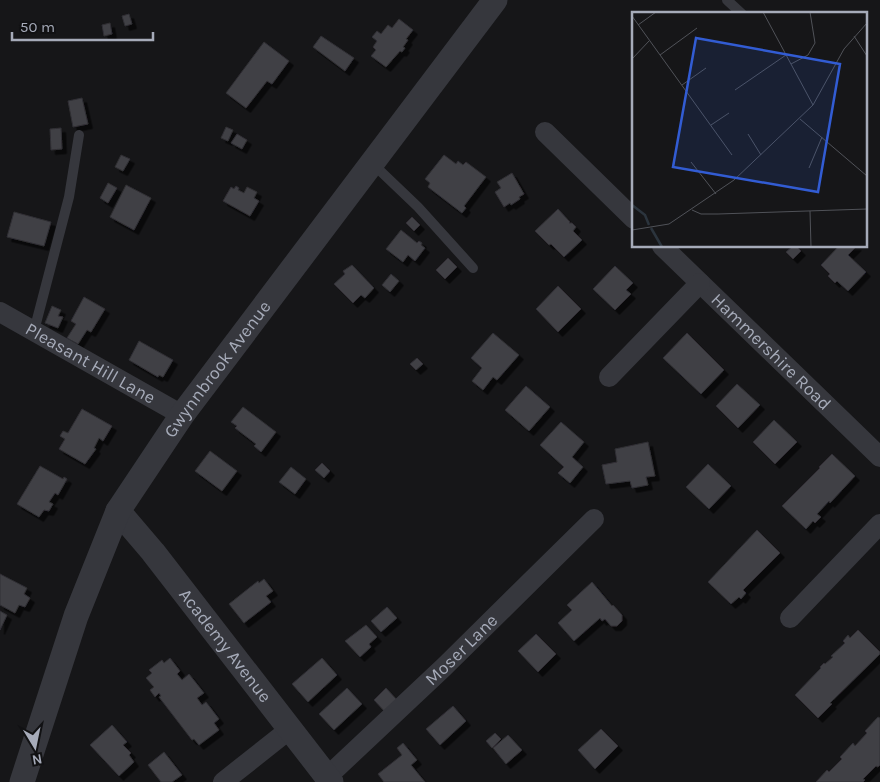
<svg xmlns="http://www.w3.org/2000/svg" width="880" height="782" font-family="Karla,sans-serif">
<defs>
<filter id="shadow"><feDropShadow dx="4.5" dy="4.5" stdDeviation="0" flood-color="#0009"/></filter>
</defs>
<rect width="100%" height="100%" fill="#161618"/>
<g fill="#404045" stroke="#302f34" filter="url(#shadow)">
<path d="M129 14 132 24 125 26 122 16Z"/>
<path d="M399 19 413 30 406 39 408 40 403 47 405 48 402 52 400 51 386 67 371 56 376 50 373 47 377 41 372 37 377 31 381 34 388 25 392 28Z"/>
<path d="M110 23 112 34 104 36 102 25Z"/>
<path d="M321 36 354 58 345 71 313 47Z"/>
<path d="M264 42 289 61 272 84 267 81 246 108 226 93Z"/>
<path d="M82 98 88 124 73 127 68 101Z"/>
<path d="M226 127 233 130 228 141 221 138Z"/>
<path d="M61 128 62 149 51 150 50 129Z"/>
<path d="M237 134 247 140 242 149 231 143Z"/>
<path d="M121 155 130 159 123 171 115 167Z"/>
<path d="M444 155 456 164 458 161 463 165 466 162 486 177 464 206 466 208 462 213 428 187 430 183 425 179Z"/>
<path d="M512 173 524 194 519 197 520 199 511 205 510 203 504 207 495 192 501 188 497 182Z"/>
<path d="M108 183 117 188 108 203 100 198Z"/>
<path d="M126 185 151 198 134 230 110 217Z"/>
<path d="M236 186 239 188 238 190 244 193 247 187 257 192 254 198 259 201 250 216 223 201 231 187 234 189Z"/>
<path d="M558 209 570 222 569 223H572L576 227 573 231 582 240 564 257 551 244 549 245 535 231Z"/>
<path d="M14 212 51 222 44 246 7 237Z"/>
<path d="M412 217 420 225 414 231 406 223Z"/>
<path d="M401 230 417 243 419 241 422 243 421 245 425 248 415 261 408 255 403 262 386 249Z"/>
<path d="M793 246H796L801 251 793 259 786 252Z"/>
<path d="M839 246H857L848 255 866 272 848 291 837 281 835 283 828 276 830 274 821 265Z"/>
<path d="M448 258 457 267 445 279 436 270Z"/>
<path d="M352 265 374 288 365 298 361 295 353 303 334 284 345 274 343 271Z"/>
<path d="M615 266 633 283 626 290 631 294 615 310 593 289Z"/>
<path d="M391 274 399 281 390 292 382 285Z"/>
<path d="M558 286 581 309 558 332 536 309Z"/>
<path d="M84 297 105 309 91 332 87 330 78 344 67 338 76 324 71 321Z"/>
<path d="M52 306 61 310 58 316 63 317 58 328 45 323Z"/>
<path d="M493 333 519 355 497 380 493 377 483 390 472 381 482 368 471 358Z"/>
<path d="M687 333 724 370 701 394 663 358Z"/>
<path d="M139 341 173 360 163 377 159 375 158 377 129 360Z"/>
<path d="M417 358 423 364 416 370 410 364Z"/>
<path d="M737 384 760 405 738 428 716 406Z"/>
<path d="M526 386 550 407 529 431 505 410Z"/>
<path d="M243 407 276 432 261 452 254 446 256 444 235 428 237 426 231 422Z"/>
<path d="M82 409 112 426 103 441 99 438 94 448 96 449 85 464 59 449 65 439 60 436 63 431 68 433Z"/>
<path d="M774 420 797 442 775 464 753 442Z"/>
<path d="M561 422 584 442 572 457 583 467 570 483 558 473 564 467 540 445Z"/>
<path d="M648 442 655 476 646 477 648 485 632 488 630 481 606 484 602 465 617 462 615 449Z"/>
<path d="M210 451 237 471 222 491 195 471Z"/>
<path d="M832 454 855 476 830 503 829 501 817 514 821 517 815 523 813 521 806 529 782 506 820 468 819 467Z"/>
<path d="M322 463 330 471 324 478 315 470Z"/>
<path d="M708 464 731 486 709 509 686 487Z"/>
<path d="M40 466 63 479 64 477 67 479 58 495 55 493 49 502 53 504 49 511 44 510 39 517 17 504Z"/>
<path d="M291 467 306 479 295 494 279 482Z"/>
<path d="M757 530 780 553 743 590 746 593 741 599 739 597 731 604 708 582Z"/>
<path d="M0 574 27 588 24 594 30 598 25 607 19 605 15 613 0 605Z"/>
<path d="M264 579 273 591 266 596 271 602 244 623 229 604 258 581 259 583Z"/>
<path d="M592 582 612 606 613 605 622 615V621L617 626H611L605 619 602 621 600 618 574 641 558 623 572 610 567 605Z"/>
<path d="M387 607 397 618 381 632 371 621Z"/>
<path d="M0 611 7 615 0 630Z"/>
<path d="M366 625 377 637 369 644 371 647 360 657 345 641Z"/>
<path d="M858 630 880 652V654L830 703 832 704 818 718 795 695 821 668 820 667 824 663 825 664 833 657 831 656 845 643 843 641 848 635 850 638Z"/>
<path d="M536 634 556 654 538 672 518 651Z"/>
<path d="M170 658 180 671 177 674 182 680 189 674 204 693 197 698 202 705 206 702 219 719 214 723 219 730 199 745 194 739 192 740 159 697 161 696 159 693 155 697 150 690 154 687 146 678 152 673 149 670 162 660 164 663Z"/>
<path d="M322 658 337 675 308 702 292 684Z"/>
<path d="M347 688 362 704 334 730 319 714Z"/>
<path d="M386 688 398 701 386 713 374 700Z"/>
<path d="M453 706 466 721 440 745 426 729Z"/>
<path d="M878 717 880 718V765L878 767 876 766 863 779 865 780 863 782H816L827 770 829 772 842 759 840 757 853 743 855 746 867 733 865 731Z"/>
<path d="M112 725 127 742 123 745 131 753 129 755 134 762 119 776 90 745Z"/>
<path d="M601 729 618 746 595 769 578 750Z"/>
<path d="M495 733 501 739 492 748 486 741Z"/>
<path d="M508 735 522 750 506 764 493 748Z"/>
<path d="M403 743 417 760 411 765 425 782H384L378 774 402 755 397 748Z"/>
<path d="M164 752 182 775 172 782H161L148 765Z"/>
</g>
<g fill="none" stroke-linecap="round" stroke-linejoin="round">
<g stroke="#36373d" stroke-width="10">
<path d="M727 0 742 14"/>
<path d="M373 164 418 207 473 268"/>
<path d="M34 331 69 197 79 135"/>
</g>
<g stroke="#36373d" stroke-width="20">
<path d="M545 132 634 219"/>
<path id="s1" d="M662 246 880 457"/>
<path id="s2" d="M0 312 182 415"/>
<path d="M609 377 700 283"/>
<path d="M790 618 880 524"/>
<path id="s3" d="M327 777 444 667 594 519"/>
<path d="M223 782 290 729"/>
</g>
<g stroke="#36373d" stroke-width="25">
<path id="s4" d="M118 511 153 552 331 782"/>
<path id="s5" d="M22 782 76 616 118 511 182 415 495 0"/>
</g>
</g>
<g text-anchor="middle" stroke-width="5" stroke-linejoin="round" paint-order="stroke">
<g font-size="18" fill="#a6abb9" stroke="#111113">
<text dy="6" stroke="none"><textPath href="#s1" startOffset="152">Hammershire Road</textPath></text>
<text dy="6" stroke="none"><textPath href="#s2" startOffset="104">Pleasant Hill Lane</textPath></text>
<text dy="6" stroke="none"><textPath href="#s5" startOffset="461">Gwynnbrook Avenue</textPath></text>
<text dy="6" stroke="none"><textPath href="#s4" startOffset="172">Academy Avenue</textPath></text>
<text dy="6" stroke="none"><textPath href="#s3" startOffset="185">Moser Lane</textPath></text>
</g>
</g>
<g transform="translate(632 12)">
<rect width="235" height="235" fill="#161618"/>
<path fill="none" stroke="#2b343d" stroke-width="2.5" d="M0 193 13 203 17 213M19 216 30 235"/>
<path fill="none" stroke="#505258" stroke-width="1" d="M131 0 181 93M0 4 100 143M6 13 24 0M222 24 235 44M28 43 65 16M0 47 17 29M159 52 176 43 183 31 178 0M50 73 74 56M103 78 154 43M168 107 235 164M79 113 97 101M116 122 129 143M59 150 84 182M177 156 190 125M60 198 69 202H86L235 197M178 199 179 235M0 218 37 212 102 168 181 93 212 37 235 11"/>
<path fill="#325cd3" fill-opacity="0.15" stroke="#325cd3" stroke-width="2.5" d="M64 26 208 52 186 180 41 155Z"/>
<rect width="235" height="235" fill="none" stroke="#a6abb9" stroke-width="2.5"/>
</g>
<g transform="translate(35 747) rotate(170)" stroke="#111113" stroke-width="4" paint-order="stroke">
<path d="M0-4L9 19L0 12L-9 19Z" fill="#a6abb9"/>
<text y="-8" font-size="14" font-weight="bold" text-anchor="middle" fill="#a6abb9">N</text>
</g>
<path d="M12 32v8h141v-8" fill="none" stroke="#a6abb9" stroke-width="2.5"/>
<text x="20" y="32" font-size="15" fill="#a6abb9" stroke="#111113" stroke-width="4" paint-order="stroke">50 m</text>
</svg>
